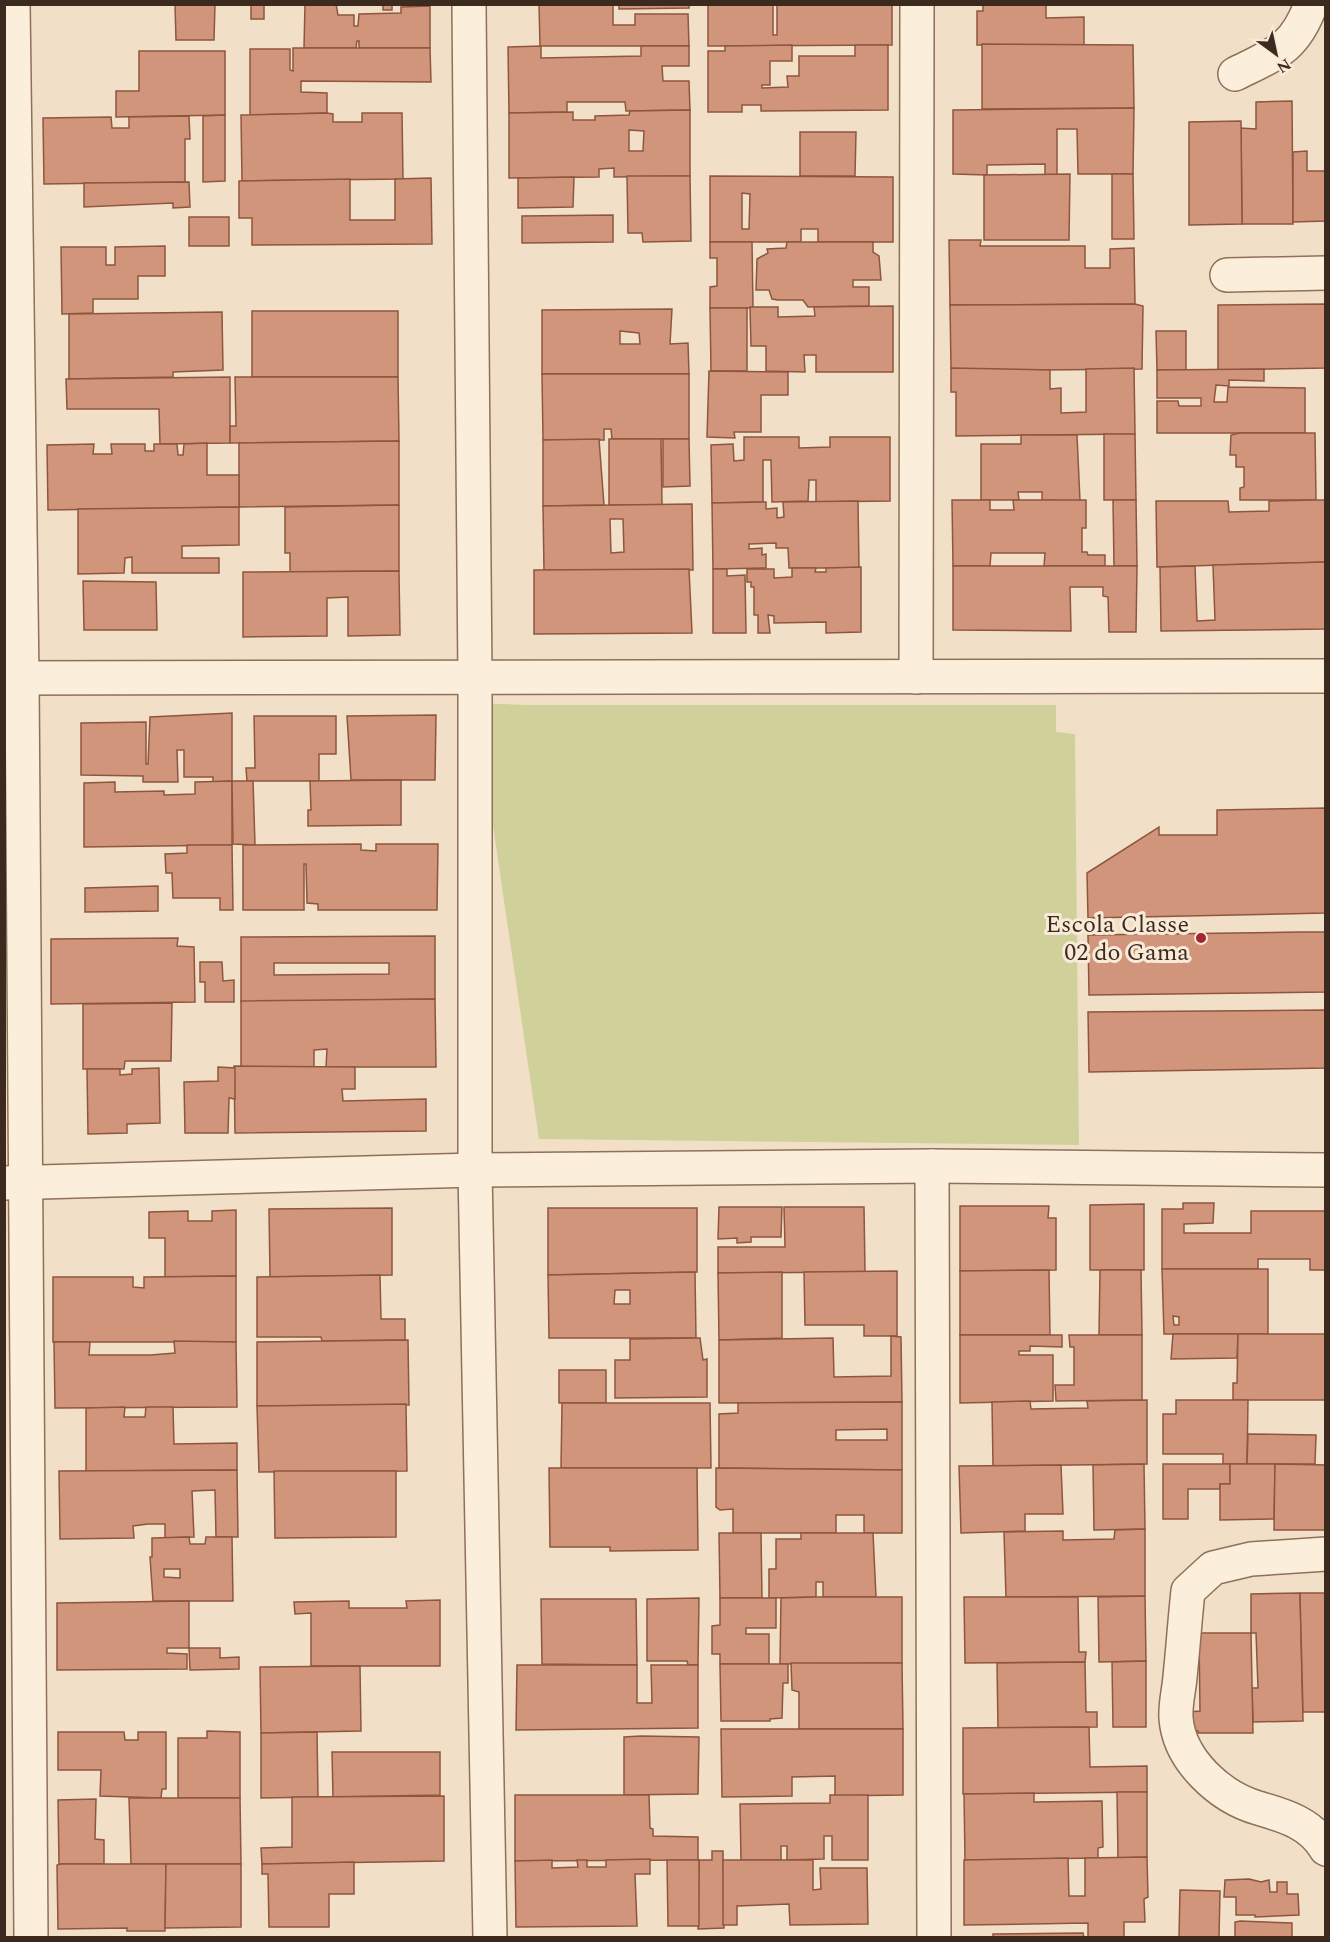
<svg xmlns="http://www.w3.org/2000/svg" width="1330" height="1942" font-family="Spectral,serif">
<rect width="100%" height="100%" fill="#f1e0c7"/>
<path fill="#d0d09a" d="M475 703 527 705H1056V732L1075 734 1079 1145 539 1139Z"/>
<g fill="#d1957b" stroke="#8e563f" stroke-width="1.5" fill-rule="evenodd">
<path d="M175 4H215L214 40H176Z"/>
<rect x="251" y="4" width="13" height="15"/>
<path d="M305 4H336L338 15H354V26H358L359 14 401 13V7L430 6V48H359V41H357L356 48H304Z"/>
<path d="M397 4 392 5V10H383V5L360 4Z"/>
<path d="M539 4H613V25H635V14H688L689 46H540Z"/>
<path d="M619 4H689V8L619 9Z"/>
<path d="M708 4H773V35H777V4H892V45L708 46Z"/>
<path d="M983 4H1046V18L1084 17V45H977V11H983Z"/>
<path d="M982 44 1133 45 1134 108 982 109Z"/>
<path d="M792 45V61H770V85H762V88L788 87 787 76H799V56H855V45H888V110L761 111V105H742V112H708V51H725V46Z"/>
<path d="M541 46V58L641 56V46H689V66H662L663 81H689L690 110 626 111 625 102H567V112L509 113 508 47Z"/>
<path d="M293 48H430L431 82 301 81V92L327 93V113L250 115V49H290V70L293 71Z"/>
<path d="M139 51H225V115L116 117V91H139Z"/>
<path d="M1292 101 1293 224H1242L1241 128 1256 129V102Z"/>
<path d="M1134 108 1133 174H1078L1077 129H1057V175H1045V164L987 165V175L953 174V110Z"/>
<path d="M690 110V176L614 177V168L599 169V177L509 178V113L573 112V120H595V116L629 115 630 111ZM629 130 644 131 643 151H629Z"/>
<path d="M327 113 333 114V122H362V113H402L403 179 242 181 241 115Z"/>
<path d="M225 115V181L203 182V116Z"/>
<path d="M189 116 190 139H185V182L44 184 43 118 111 117 112 128H129V117Z"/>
<path d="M1241 121 1242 224 1189 225V122Z"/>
<path d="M800 132H856L855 176H800Z"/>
<path d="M1307 151V171H1326V221L1293 222V152Z"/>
<path d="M1070 174 1069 240H984V175Z"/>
<path d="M1112 174H1133L1134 239H1112Z"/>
<path d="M627 176H690L691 241 643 242 642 233H628Z"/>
<path d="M710 176 893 177V242H818V229H801V242H710ZM742 193 750 194 749 229H742Z"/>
<path d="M574 177 573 207 518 208V178Z"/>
<path d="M431 178 432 244 252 245V218H239V181L350 179V220H395V179Z"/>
<path d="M189 182 190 207 173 208V203L84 207V183Z"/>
<path d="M613 215V242L522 243V216Z"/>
<rect x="189" y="217" width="40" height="29"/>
<path d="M949 240H981L980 246H1085V268H1110V249L1134 248 1135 304 950 305Z"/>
<path d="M710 242H752L753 308H710V287L717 286V258H710Z"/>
<path d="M787 242H873V252L879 256 881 280H853V287H869V306L808 307 803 300H778L772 299 769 290H756L757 259 768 253 767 249 786 248Z"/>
<path d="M165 246V276H138V299H93V313L62 314 61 247H106V265H115V247Z"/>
<path d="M1135 304 1143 306 1142 369 956 371 951 368 950 305Z"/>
<path d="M1326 304V368L1218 370V305Z"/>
<path d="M893 306V372H816V355H804L805 372 766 371V346H751L750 307H778V317L815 316 814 307Z"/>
<path d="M710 308H747V371H711Z"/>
<path d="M672 309 670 344 688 343 689 374H542V310ZM620 331 639 333 640 344H620Z"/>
<rect x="252" y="311" width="146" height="66"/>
<path d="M222 312 223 370 173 372V377L69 379V314Z"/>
<path d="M1156 331H1186V370H1157Z"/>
<path d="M951 368 1050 370V389L1061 388V413L1086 412V369L1134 368 1135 434 956 436V392H951Z"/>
<path d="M1264 369V381L1229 380V386L1216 385 1214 402H1227L1228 387 1305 388V433H1157V401H1178L1179 406H1201V398H1157V370Z"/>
<path d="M709 371 788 372V395H761V432H734L735 438 707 437Z"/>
<path d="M542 374H689V439H612L611 429H604V440H543Z"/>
<path d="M230 377V443L160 444 159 409H67L66 379Z"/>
<path d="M235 377H398L399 441 230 443V426H236Z"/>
<path d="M1240 433H1315L1316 500H1240V488L1244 487V467H1236V455H1230L1231 435Z"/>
<path d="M1104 434H1135L1136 500H1104Z"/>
<path d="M1021 435H1077L1080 501 1042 500V492H1018L1019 500H981V444H1021Z"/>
<path d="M744 437H799V448L830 447V437H890V501L816 502V480H809L808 501 772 502 771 460H763V502L712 503 711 445 733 444 734 461 744 460Z"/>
<path d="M599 439 604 505 543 506V440Z"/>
<path d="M609 439H661L662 505H609Z"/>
<path d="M663 439H689L690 486 663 487Z"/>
<path d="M399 441V505L239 507V443Z"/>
<path d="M207 443V475H239V507L48 510 47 445 94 444 93 454H112L111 444H145V451H154V444H177L178 455H183L184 444Z"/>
<path d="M952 500H990V510H1014L1013 500H1086V528H1082V552H1087L1088 555H1105V566H1044L1045 553H991L990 566H953Z"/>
<path d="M1113 500H1136L1137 566H1114Z"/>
<path d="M1316 500H1326V562L1157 567 1156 501H1228L1229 512 1269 511V501Z"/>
<path d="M858 501 859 568H789L788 548H776V543L749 544V549L762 548V555L766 554V568L713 569 712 503 766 502V509L777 508V518L784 517 783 502Z"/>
<path d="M692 504 693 570H544L543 506ZM610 519H623L624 552 611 553Z"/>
<path d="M399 505V571L290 572V553H285V507Z"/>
<path d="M239 507V545L182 546V558H219V573H132V557L125 558 124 573 78 574V509Z"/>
<path d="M1326 562V629L1161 631 1160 567 1195 566 1197 621 1215 620 1213 565Z"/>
<path d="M953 566H1137L1136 632H1109L1108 597 1103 596V587H1070L1071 631 953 630Z"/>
<path d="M861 567V632L826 633V622L774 623V616L768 615 770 633H758V615H754V587H751V582H747V569H774V578L792 577V568H816L815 572H826V568Z"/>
<path d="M689 569 692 633 534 634V570Z"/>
<path d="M713 569H727V576L745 575 746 633H713Z"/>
<path d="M399 571 400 635 348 636V597L327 598V636L243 637V572Z"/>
<path d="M83 581 156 582 157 630H84Z"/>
<path d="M232 713V781L213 782V777H184V750H177L178 782H143V776L81 775V723L146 722V764H148L150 717Z"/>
<path d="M436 715 435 780H351L347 716Z"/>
<path d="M254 716H336V754H319V781H247L246 768H255Z"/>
<path d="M401 780V825L308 826V810H311L310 781Z"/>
<path d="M232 781V845L84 847V783L115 782V792L164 791V795L195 794V782Z"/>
<path d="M232 781H253L255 845 233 844Z"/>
<path d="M1326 808V913L1088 918 1087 873 1159 827V835H1217V810Z"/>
<path d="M361 844V850L376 851V844H438L437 910H318V904L307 903 306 864H304V910H243V845Z"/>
<path d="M187 845H232L233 910H220V898H173L172 873H166L165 854 187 853Z"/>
<path d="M158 886V911L85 912V888Z"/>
<path d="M1299 932H1326V992L1089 995 1088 935Z"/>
<path d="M435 936V999L241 1002V937ZM274 963H389V974L274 975Z"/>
<path d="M178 938 177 946 194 947 195 1002 51 1004V939Z"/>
<path d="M200 962H222L223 981 234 980V1002H205V982H200Z"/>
<path d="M435 999 436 1067H326L327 1049 314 1050V1067H241V1001Z"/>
<path d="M172 1003 171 1061H125L124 1069H83V1004Z"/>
<path d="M1326 1010V1068L1089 1072 1088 1012Z"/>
<path d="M234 1066 355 1067V1089H342L343 1101 426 1099V1131L235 1133Z"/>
<path d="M218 1067 235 1068V1099L229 1098 228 1133H185L184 1082 218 1081Z"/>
<path d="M159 1068 160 1123 127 1124V1133L88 1134 87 1069H120V1075L132 1074V1069Z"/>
<path d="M1183 1203H1214L1213 1223 1184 1224V1233H1251V1211H1326V1270H1310V1259H1258V1269H1162V1209H1183Z"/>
<path d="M1144 1204V1270H1090V1205Z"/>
<path d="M960 1206H1049L1048 1218H1056V1270L960 1271Z"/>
<path d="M719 1207H782L781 1237H751V1242L737 1243V1238L718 1239Z"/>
<path d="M784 1207H864L865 1272 718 1273V1247H785Z"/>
<path d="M392 1208V1275L270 1277 269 1209Z"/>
<path d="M697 1208V1272L548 1275V1208Z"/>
<path d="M236 1210V1276L165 1277V1238H149V1212L188 1211V1221H212V1211Z"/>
<path d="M1162 1269H1268V1334H1164ZM1173 1316 1179 1317V1325H1174Z"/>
<path d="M1049 1270 1050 1335H960V1271Z"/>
<path d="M1100 1270H1141L1142 1335H1099Z"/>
<path d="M897 1271V1336H864V1325H805L804 1272Z"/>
<path d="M695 1272 696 1338H549L548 1275ZM615 1290H630V1304H614Z"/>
<path d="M782 1272V1338L719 1340 718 1273Z"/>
<path d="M380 1275 381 1319H405V1340L322 1341 321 1337H257V1277Z"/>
<path d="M236 1276V1342H53V1277H133V1287L144 1288V1277Z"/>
<path d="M1173 1334H1238L1237 1358 1171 1359Z"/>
<path d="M1238 1334H1326V1400H1233V1383H1237Z"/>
<path d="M960 1335H1062V1347L1030 1346V1351H1019V1355H1053V1401L960 1403Z"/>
<path d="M1069 1335H1142V1400L1056 1401 1055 1385H1074V1347H1070Z"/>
<path d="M891 1336 901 1337 902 1402 719 1403V1340L833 1338 834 1377 891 1376Z"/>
<path d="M696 1338H700L703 1360 707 1359V1397L615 1398V1360H630V1339Z"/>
<path d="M408 1340 409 1405 257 1406V1342Z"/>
<path d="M174 1341 236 1342 237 1407 55 1408 54 1342H90L89 1355H151L175 1353Z"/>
<rect x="559" y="1370" width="47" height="33"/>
<path d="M1147 1400V1464L993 1466 992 1402 1030 1401 1031 1409 1088 1408 1087 1401Z"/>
<path d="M1176 1400H1248L1247 1464H1223V1454H1163V1414H1176Z"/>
<path d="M902 1402V1470L719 1468V1414L738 1413V1403ZM887 1429V1440H836V1430Z"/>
<path d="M562 1403H710L711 1468H561Z"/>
<path d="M406 1404 407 1471 259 1472 257 1406Z"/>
<path d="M125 1407 124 1417H145L146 1407H173L174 1444 237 1443V1470L86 1471V1408Z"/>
<path d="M1248 1434 1316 1435 1315 1464H1247Z"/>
<path d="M1144 1464 1145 1529 1094 1530 1093 1465Z"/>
<path d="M1163 1464H1230V1484H1220V1489H1188V1519H1163Z"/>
<path d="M1230 1464H1275L1274 1519 1220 1520V1484H1230Z"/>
<path d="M1275 1464 1326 1465V1530H1274Z"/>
<path d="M1061 1465 1063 1514H1025V1531L961 1533 959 1466Z"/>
<path d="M549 1468H697L698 1550 610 1551V1547H550Z"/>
<path d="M716 1468 902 1470V1533H864V1515H836V1533H733V1509L720 1510 716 1507Z"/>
<path d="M237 1470 238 1537H216L215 1490 192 1491 194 1537 165 1538V1524H148L133 1526 134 1538 60 1539 59 1471Z"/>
<path d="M274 1471H396V1537L275 1538Z"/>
<path d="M1145 1529V1596L1006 1597 1004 1532 1063 1531V1540L1114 1539 1115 1530Z"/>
<path d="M719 1533H761L762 1598H720Z"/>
<path d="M801 1533H873L876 1597H823V1582H816V1597L769 1598V1569H776V1539H801Z"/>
<path d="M189 1537 190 1544H205L206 1537H232L233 1601H153L150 1557H152V1538ZM164 1569H180V1578L164 1577Z"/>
<path d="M1300 1593 1303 1721 1253 1722 1252 1688H1258L1256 1633H1251V1594Z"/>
<path d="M1300 1593H1326V1712H1303Z"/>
<path d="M1145 1596 1146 1661 1099 1662 1098 1597Z"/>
<path d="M816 1597H902V1663L780 1664 781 1598Z"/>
<path d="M964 1597H1078L1079 1652H1086L1085 1662 965 1663Z"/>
<path d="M699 1598 698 1665H688L687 1661H647V1599Z"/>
<path d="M720 1598H776V1628H746V1634H769V1664H720V1654H712V1626L720 1625Z"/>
<path d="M541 1599H636L637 1665 542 1664Z"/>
<path d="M440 1600V1666H311V1613L295 1614 294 1602 349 1601V1608H407L406 1601Z"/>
<path d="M189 1601V1648H167V1653L187 1654V1669L57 1670V1603Z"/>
<path d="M1199 1633H1251L1253 1733H1198V1731H1189L1188 1712 1200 1711Z"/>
<path d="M189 1648H220V1658L239 1657V1669L190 1670Z"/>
<path d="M1146 1661V1727H1113L1112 1662Z"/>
<path d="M1085 1662 1086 1712H1097V1727L998 1728 997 1663Z"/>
<path d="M791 1663H902L903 1729H799V1692L792 1690Z"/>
<path d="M720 1664H788V1683H783L782 1718 770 1719V1721H721Z"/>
<path d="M517 1665H637V1703H652L651 1665H698V1728L516 1730Z"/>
<path d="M360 1666 361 1731 261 1733 260 1667Z"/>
<path d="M1089 1727 1090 1767 1147 1766V1792L963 1794V1728Z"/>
<path d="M721 1729H903V1795L835 1796V1776L792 1777V1796L722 1797Z"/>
<path d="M207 1731 240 1732V1798H178V1738H207Z"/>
<path d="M58 1732H124L125 1740H138V1732H166V1789H162L161 1798 100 1796 101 1770H58Z"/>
<path d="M317 1732 318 1797 261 1798V1733Z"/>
<path d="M641 1736 699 1737 698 1794 624 1795V1737Z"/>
<path d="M332 1752H440V1795L333 1797Z"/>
<path d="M1117 1792H1147V1857L1118 1858Z"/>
<path d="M1034 1793V1802L1102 1801 1103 1847 1098 1848V1858L965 1860 964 1794Z"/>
<path d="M515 1795H649L650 1828 653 1829V1836L698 1837V1860L515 1861Z"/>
<path d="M830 1795H868V1860H832V1836H824V1859L787 1860V1846H781V1860H741L740 1804 830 1803Z"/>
<path d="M444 1796V1861L262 1864 261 1848 292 1847V1797Z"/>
<path d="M129 1798H240L241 1864H131Z"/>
<path d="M96 1799 95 1839 104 1840V1864H59L58 1800Z"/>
<path d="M712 1851H723L724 1928 698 1929 699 1860H712Z"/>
<path d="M1147 1857 1148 1897 1144 1899 1145 1922H1124V1938H1088V1923L964 1925V1860L1068 1858 1069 1896H1085V1858Z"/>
<path d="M650 1859V1874H635L637 1926 516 1927 515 1861 552 1860V1868L578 1867 577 1860H587V1867H606V1860Z"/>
<path d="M667 1860H699V1926H668Z"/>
<path d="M723 1860H813V1890L821 1889 820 1868H867L868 1924 790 1925 789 1904 737 1906V1925H723Z"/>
<path d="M354 1862V1894H329V1927H269L268 1874H262V1864Z"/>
<path d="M61 1864H166L165 1931H127V1928L58 1929 57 1865Z"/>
<path d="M166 1864H241V1927L165 1928Z"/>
<path d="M1249 1879 1261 1882 1269 1880 1270 1892H1277V1882H1287V1894H1298L1299 1915 1255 1917V1915H1236V1897H1224L1225 1880Z"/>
<path d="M1180 1890 1220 1891 1219 1938H1179Z"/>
<path d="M1240 1921 1292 1923V1938H1235V1922Z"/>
<path d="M1083 1933 1084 1938H993V1934Z"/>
</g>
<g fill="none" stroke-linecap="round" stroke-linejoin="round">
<g stroke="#8e705b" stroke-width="36">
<g id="minor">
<path d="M13 4 22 678 31 1938"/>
<path d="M469 4 475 679V1170L490 1938"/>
<path d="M1235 74C1275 54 1295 49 1311 4"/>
<path d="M1227 275 1326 273"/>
<path d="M916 677 917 4"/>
<path d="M4 678 1326 676"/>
<path d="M932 1166 934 1938"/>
<path d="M4 1183 475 1170 932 1166 1326 1170"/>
<path d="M1326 1554 1251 1559 1213 1568 1188 1591C1185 1619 1183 1648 1180 1677 1179 1690 1175 1705 1176 1718 1179 1760 1220 1797 1258 1808 1285 1816 1311 1823 1326 1849"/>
</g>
</g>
<use href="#minor" stroke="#fbeedb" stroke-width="33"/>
</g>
<circle fill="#a02736" stroke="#f8ead7" stroke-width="2" cx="1201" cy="938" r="6"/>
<g text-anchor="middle" stroke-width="6" stroke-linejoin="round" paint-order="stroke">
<g font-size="24" fill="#3d2a1f" stroke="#f8ead7" text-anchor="end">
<text x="1189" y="932">Escola Classe<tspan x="1189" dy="28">02 do Gama</tspan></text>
</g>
</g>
<rect width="1330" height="1942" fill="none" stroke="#3d2a1f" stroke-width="12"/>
<g transform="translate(1276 54) rotate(147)" stroke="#f8ead7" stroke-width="4.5" paint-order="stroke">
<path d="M0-4.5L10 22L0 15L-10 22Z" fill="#3d2a1f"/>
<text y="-9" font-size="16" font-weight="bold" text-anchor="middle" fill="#3d2a1f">N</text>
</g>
</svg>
